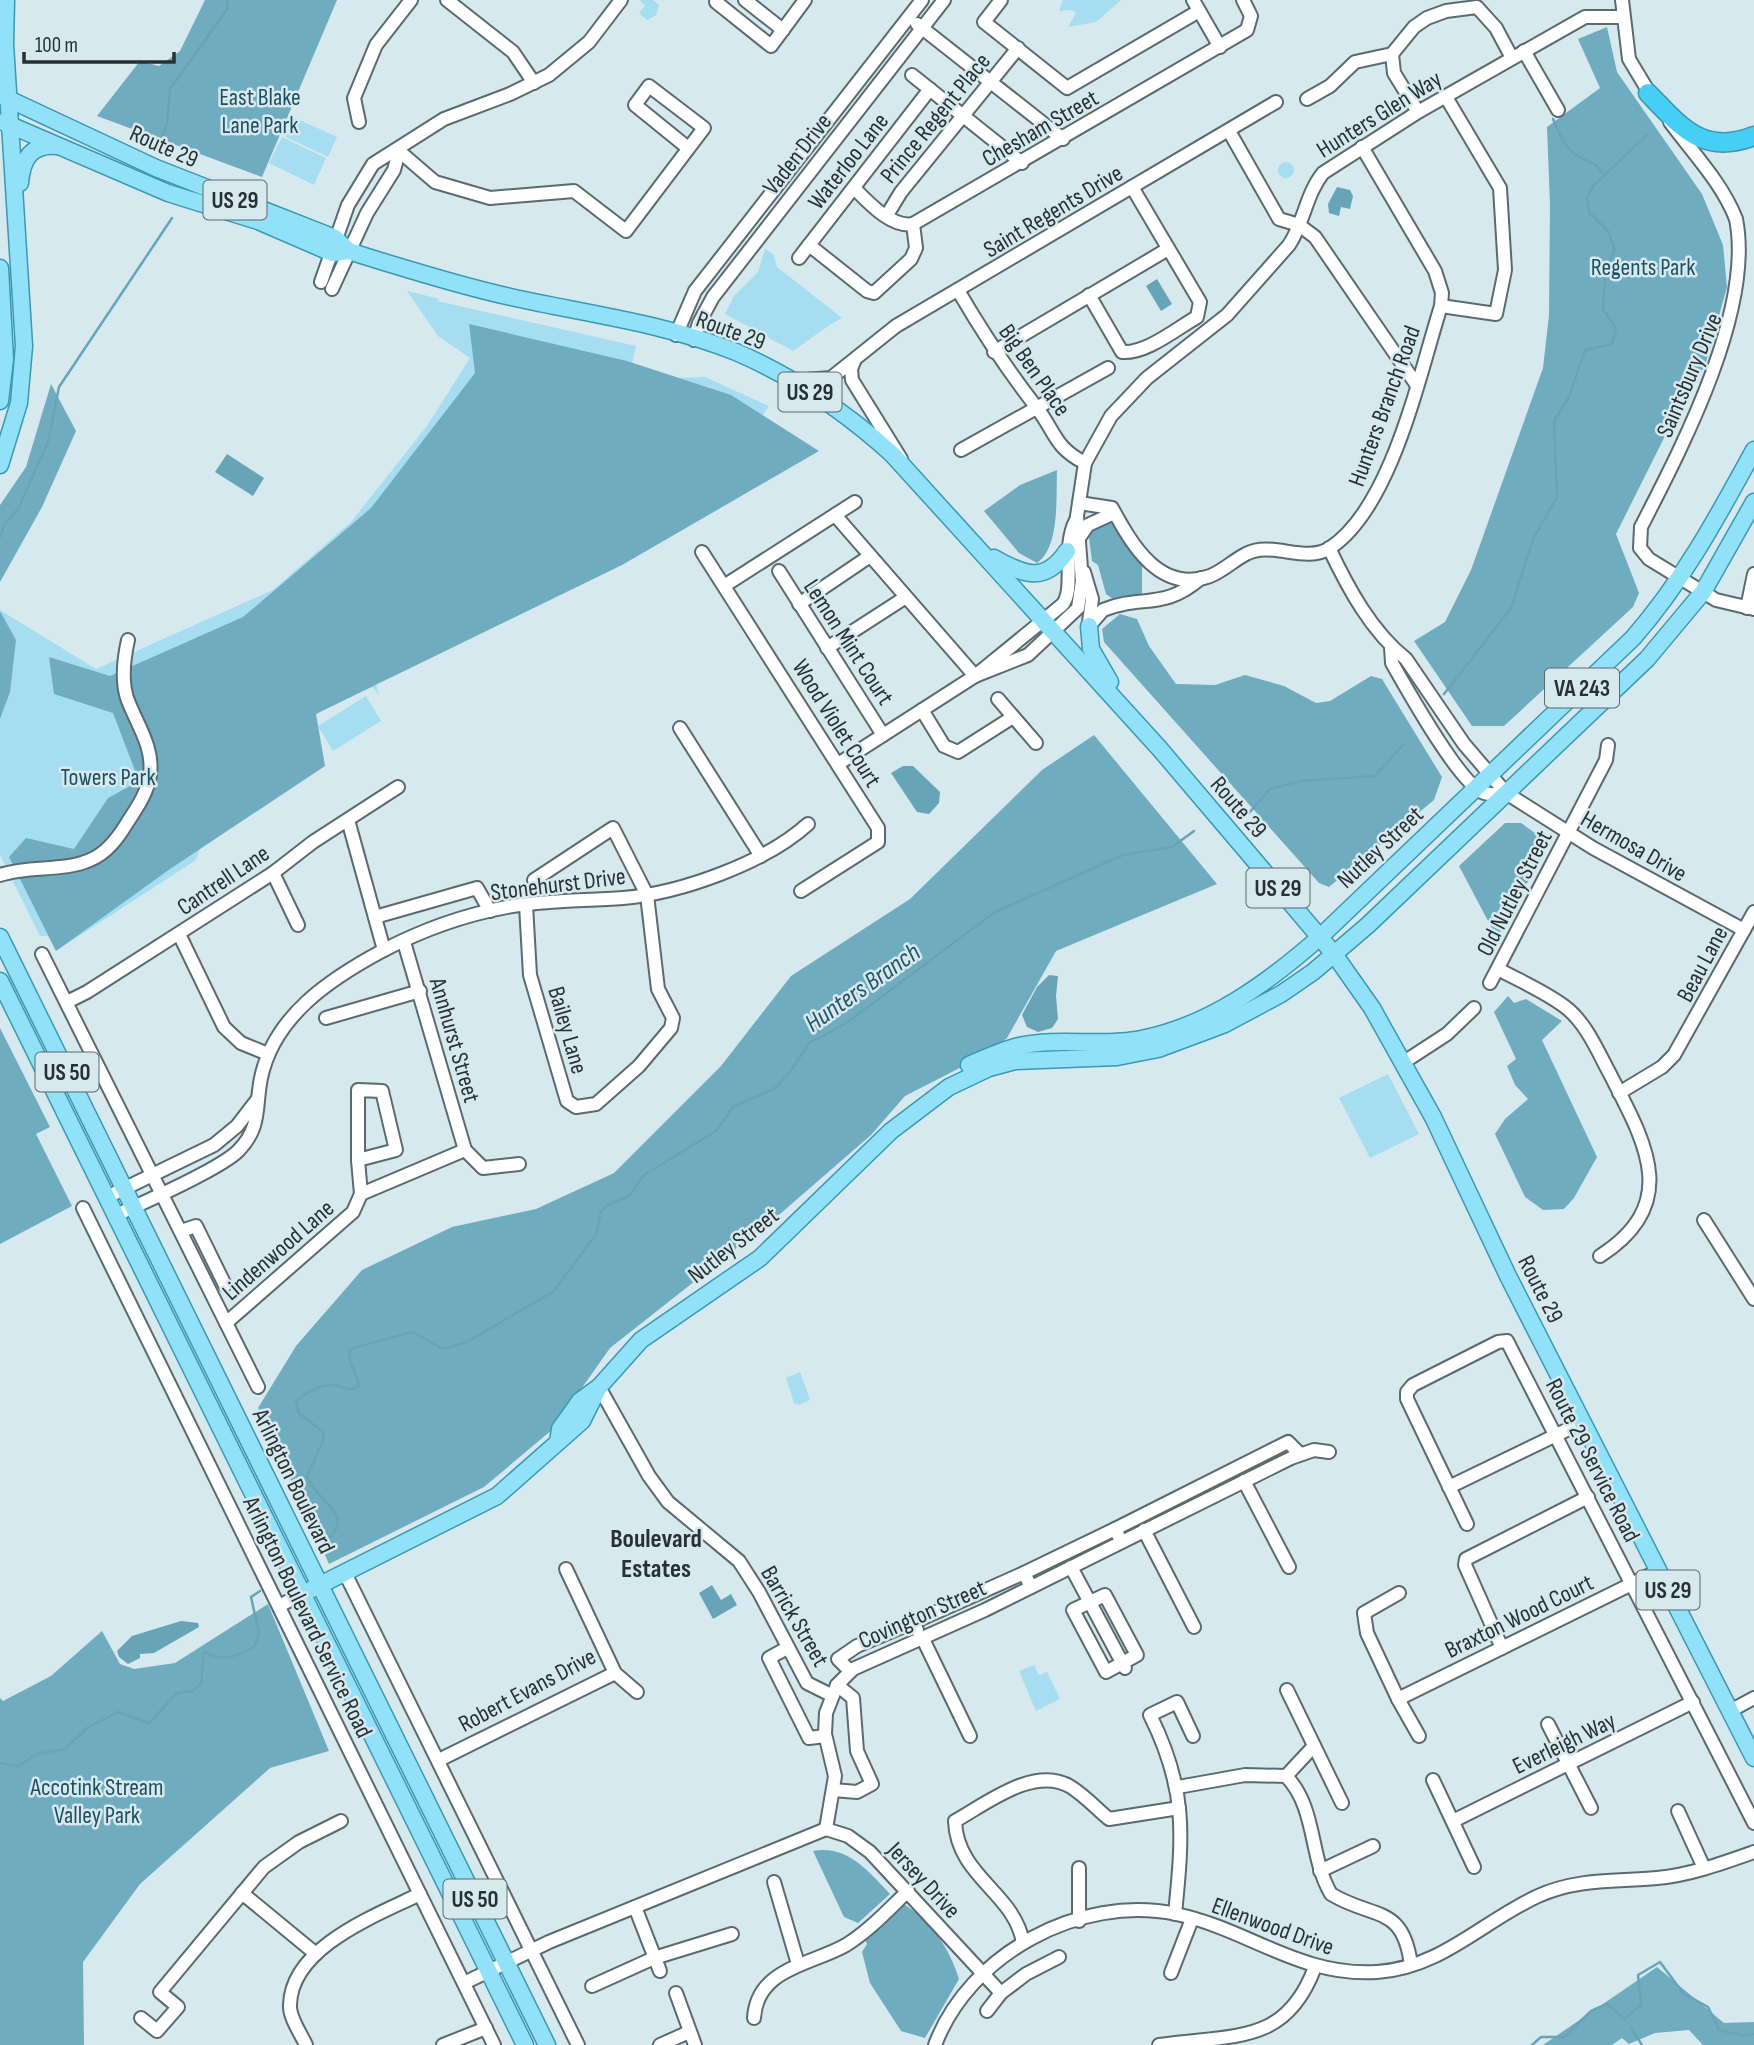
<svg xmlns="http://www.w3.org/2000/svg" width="1754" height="2045" font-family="'Sofia Sans Condensed',sans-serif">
<rect width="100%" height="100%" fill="#d6e9ef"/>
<g fill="#a6ddf0">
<path d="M640 0H653L659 5 656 15 647 20 639 13 645 6Z"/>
<path d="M1063 0H1121L1096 22 1068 27 1076 13 1072 10 1059 11Z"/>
<path d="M291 116 337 137 328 157 282 135Z"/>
<path d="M282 137 326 158 314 185 269 163Z"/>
<circle cx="1286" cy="170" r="8"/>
<path d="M765 249 773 254 777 267 842 318C824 327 810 340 793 351L725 314 734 296 758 272Z"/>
<path d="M407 291 440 299 437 301 636 346 630 372 649 369 679 378 705 377 769 406 761 418 367 652 379 695 355 667 209 821 196 860 56 951 48 936H40L0 855V610L96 669 273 590 351 522 427 426 470 358 438 336Z"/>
<path d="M366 696 381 721 333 751 318 726Z"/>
<path d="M1388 1074 1419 1134 1370 1158 1339 1098Z"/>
<path d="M800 1372 810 1400 799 1405 794 1403 786 1378Z"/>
<path d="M1034 1665 1039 1675 1047 1672 1060 1699 1036 1711 1019 1671Z"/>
</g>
<g fill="#70acbf">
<path d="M205 0H337L262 177 97 116 140 61 159 66 180 51Z"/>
<path d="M1607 27 1617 72 1702 194 1723 245 1727 287 1705 366 1688 390 1616 534 1639 593 1633 607 1504 726H1472L1414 641 1445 622 1471 570 1543 368 1549 315 1550 205 1547 127 1600 88 1578 39Z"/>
<path d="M469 324 627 361 731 395 819 451 622 565 316 714 325 766 170 869 56 951 9 857 26 838 74 849 108 798 139 781 113 713 54 694 49 657 110 676 243 617 371 508 475 373Z"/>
<path d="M51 384 76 431 42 507 0 582V505L26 467Z"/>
<path d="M1057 470C1056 497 1060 547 1037 563L1019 553 984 511 1020 485Z"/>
<path d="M1107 520 1119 529 1142 564V594L1114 600 1106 594 1098 565 1092 561 1088 530Z"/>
<path d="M0 611 16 640 10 692 0 719Z"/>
<path d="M1120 614 1137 619 1149 646 1176 684 1215 685 1245 675 1284 686 1316 703 1330 701 1371 676 1382 679 1442 777 1434 800 1329 887 1319 883 1104 642 1102 629Z"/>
<path d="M1094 735 1217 884 1056 951 1007 1038 989 1053 905 1096 871 1135 780 1214 610 1348 553 1429 484 1487 329 1564 258 1408 296 1346 362 1270 452 1227 536 1209 614 1173 721 1066 791 976 910 899 1042 770Z"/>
<path d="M1505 823H1521L1549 843 1497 938 1459 866Z"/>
<path d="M1508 996 1514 1003 1526 999 1562 1021 1542 1040 1597 1157 1574 1198 1564 1209 1543 1210 1525 1197 1495 1134 1505 1119 1528 1099 1515 1085 1507 1066 1516 1059 1494 1012Z"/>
<path d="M0 1028 50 1127 36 1134 72 1206 0 1244Z"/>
<path d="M268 1604 329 1751 270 1768 140 1884 83 1962 84 2045H0V1698L3 1701 51 1676 102 1631 120 1664 134 1669 175 1663Z"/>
<path d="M813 1851C848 1845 868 1871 890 1894L858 1923 844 1917Z"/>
<path d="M902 1903C930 1919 950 1949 959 1979L925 2038 901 2031 870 1983 862 1952 867 1944 864 1937Z"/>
<path d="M1657 1967 1724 2023 1754 2022V2045H1703L1689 2030 1655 2033 1629 2044 1622 2038 1612 2045H1543Z"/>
</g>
<g fill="#68a4b7">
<path d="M1337 187 1350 190 1353 196 1350 209 1341 207 1339 216 1329 213 1328 204Z"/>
<path d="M1157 279 1172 304 1161 311 1146 286Z"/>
<path d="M227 454 264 478 253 496 215 472Z"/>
<path d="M903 766H913L940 792 939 803 929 814 917 812 891 773Z"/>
<path d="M1049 975 1058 976 1056 996 1058 1019 1052 1028 1038 1032 1027 1027 1022 1015 1037 987Z"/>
<path d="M712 1585 721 1600 731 1594 737 1605 713 1619 699 1593Z"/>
<path d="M181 1621 198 1623 199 1627 154 1653 140 1654V1658L128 1664 119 1657 117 1651 132 1636Z"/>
</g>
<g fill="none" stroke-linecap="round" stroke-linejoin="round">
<g stroke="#68a4b7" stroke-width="2.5">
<path d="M1553 119C1558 130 1563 144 1573 153 1585 162 1596 160 1604 175"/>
<path d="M162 136 167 124 170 89 228 8 227 0"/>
<path d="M0 537 5 524 18 509 48 442 59 387 172 218"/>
<path d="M1444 694 1511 608 1533 539 1557 497 1554 421 1569 397 1585 350 1612 344 1616 328 1603 309 1606 267 1615 250 1608 231 1589 212 1587 198 1593 186 1647 135"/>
<path d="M1249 813 1270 789 1301 781 1375 776 1403 745"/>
<path d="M317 1550C363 1514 319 1507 307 1476L324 1439 323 1432 299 1413 296 1401C306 1393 320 1384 333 1385 345 1386 349 1393 360 1386L349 1359 350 1349 412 1332 443 1349 467 1342 554 1291 596 1234 601 1212 606 1206 629 1196 644 1175 716 1131 733 1107 774 1089 790 1072 809 1043 845 1024 995 912 1123 855 1172 847 1194 831"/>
<path d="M0 1763 18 1766 37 1754 65 1749 87 1728 118 1712 149 1723 177 1693 192 1691 201 1684 204 1652C225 1662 235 1657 255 1646L259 1633 251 1597 260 1591"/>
<path d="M1631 2028 1642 2045"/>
<path d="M1532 2045 1541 2037H1564L1591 2011 1607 2004 1625 2019 1641 2005 1638 1975 1660 1962 1683 1993 1708 2007 1719 2030 1744 2036 1754 2034"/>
</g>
<g stroke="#5a6a70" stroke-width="16">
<g id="minor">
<path d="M447 0 513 52 534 83"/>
<path d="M718 0 716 2 771 46 805 0"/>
<path d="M745 0 783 30"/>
<path d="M1001 0 984 22 1067 88 1199 11"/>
<path d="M1193 0 1220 47"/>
<path d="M1622 0 1629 59 1653 99"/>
<path d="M917 24 1063 139"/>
<path d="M1524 51 1558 110"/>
<path d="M1392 54 1394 73 1418 112"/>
<path d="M912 75 1022 163"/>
<path d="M1307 99 1330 86 1355 62 1392 54 1414 27 1427 18 1446 11 1477 7 1496 28 1512 58"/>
<path d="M359 122 354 98 376 45 411 0"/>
<path d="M1670 122C1693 153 1722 183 1736 219 1754 310 1682 447 1641 527L1640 548 1649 559 1716 600 1754 609"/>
<path d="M1229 131 1279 219 1299 225 1315 237 1416 384"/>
<path d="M399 151 435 182 490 198 574 191 626 231 704 128 649 86 635 105 688 148"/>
<path d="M854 188C868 202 891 228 913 224L1247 30 1251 16 1243 0"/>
<path d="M887 215 901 192 1018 48"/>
<path d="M809 245 867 291 874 293 911 259 916 248 913 224"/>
<path d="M799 258 930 89"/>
<path d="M321 282 348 205 373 164 444 119 510 94 549 75 589 42 621 0"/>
<path d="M332 289 367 213 394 170 399 151"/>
<path d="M959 292C983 333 1008 371 1037 408 1056 433 1054 447 1085 463"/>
<path d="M1089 295 1122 352C1146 354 1176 329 1197 317L1200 302 1132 187"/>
<path d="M1441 306 1496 314 1505 270 1500 188 1446 97"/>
<path d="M676 335 695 291 922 0"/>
<path d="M694 340 699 323 713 297 944 0"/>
<path d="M994 352 1168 249"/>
<path d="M855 359 851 369 852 380 901 459"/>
<path d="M793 381 831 378 896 326 1276 102"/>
<path d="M961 450 1108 368"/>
<path d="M1079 503 1112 508C1132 545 1160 594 1210 576 1223 571 1234 560 1246 554 1271 540 1305 564 1330 548 1392 507 1419 375 1441 306L1442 293 1435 271 1362 147"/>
<path d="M835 515 975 676"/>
<path d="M1079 538 1088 525 1114 513"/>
<path d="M1329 548C1348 588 1371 631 1406 659L1464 744 1506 793 1593 848 1744 930"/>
<path d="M702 552 878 828V842L801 891"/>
<path d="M779 571 883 735"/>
<path d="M1084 572 1092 599 1089 622"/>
<path d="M724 586 855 502"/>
<path d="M799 604 870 556"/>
<path d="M1747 608 1754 574"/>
<path d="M1089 626 1103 610C1142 594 1163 611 1201 578"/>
<path d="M1391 647 1392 663C1407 689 1460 785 1484 793 1490 795 1499 794 1506 793"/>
<path d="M827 648 906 597"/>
<path d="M975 676 1028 655 1078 608 1082 581 1077 516 1085 463 1111 416 1147 378 1227 315 1289 245C1304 223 1306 194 1323 173L1418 112 1585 17H1622"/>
<path d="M998 699 1036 743"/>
<path d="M922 710 944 746 958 752 1013 717"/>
<path d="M680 728 761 856"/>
<path d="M838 764 975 676 1062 605C1076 590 1061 548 1076 520"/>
<path d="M348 820 384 950"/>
<path d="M273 873 298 925"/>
<path d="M0 875C29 865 63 872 90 860 107 853 118 838 127 823 137 808 148 792 150 774 154 747 136 723 127 698 121 679 124 658 128 640"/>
<path d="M526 905 530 975 567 1101 576 1107 596 1104 639 1066 671 1028 673 1018 658 989 647 895 613 828 534 880"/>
<path d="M375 917 477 888 490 911"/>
<path d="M179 934 224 1027 241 1043 268 1054"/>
<path d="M404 942 465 1150 483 1168 519 1164"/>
<path d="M42 954 258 1387"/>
<path d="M1498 969C1520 981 1544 991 1564 1006 1586 1022 1598 1052 1611 1076 1646 1144 1681 1204 1600 1256"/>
<path d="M1490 983 1606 760 1608 745"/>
<path d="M67 1002 87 992 273 873 313 842 398 787"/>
<path d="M326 1018 420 991"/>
<path d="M1404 1062 1447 1034 1474 1008"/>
<path d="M358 1090 382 1091 396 1150 358 1160Z"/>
<path d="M1619 1093 1662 1067 1674 1055 1754 912"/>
<path d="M358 1160 361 1194"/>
<path d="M107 1197 214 1145 237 1126 257 1100"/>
<path d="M83 1208 494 2045"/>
<path d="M116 1215C143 1203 220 1169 238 1151 262 1127 255 1106 261 1078 274 1016 330 979 382 951 420 931 464 915 507 907 545 900 584 901 623 898 681 893 765 863 808 824"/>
<path d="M1704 1220 1754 1299"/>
<path d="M181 1231 196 1226 225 1285"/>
<path d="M226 1323 353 1212 361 1194 465 1150"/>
<path d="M599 1387 649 1476 668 1502 739 1561 759 1592 807 1683 831 1695"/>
<path d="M1244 1481 1289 1567"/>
<path d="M1449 1487 1583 1422"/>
<path d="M1467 1524 1407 1399V1392L1413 1385 1498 1342 1507 1341 1754 1823"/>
<path d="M1115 1529 1288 1442 1300 1454"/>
<path d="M1144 1530 1194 1627"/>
<path d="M1071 1567 1125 1668"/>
<path d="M566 1569 615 1673 637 1692"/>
<path d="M345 1573 578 2045"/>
<path d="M1024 1573 1115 1529 1118 1535"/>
<path d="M1399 1593 1364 1613 1367 1633 1398 1699 1658 1571"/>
<path d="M1105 1595 1137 1655 1106 1672 1073 1610Z"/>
<path d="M279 1606 300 1595"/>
<path d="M914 1622 1024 1573 1031 1587"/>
<path d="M923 1639 970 1736"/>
<path d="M787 1648 769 1658 809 1738 825 1736"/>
<path d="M1502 1648 1465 1565 1466 1559 1588 1497"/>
<path d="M850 1671 838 1659 857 1646 914 1622 917 1630"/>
<path d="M1287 1690 1342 1803"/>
<path d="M1398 1699 1419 1736"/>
<path d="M1730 1711 1754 1698"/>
<path d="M1548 1724 1591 1808"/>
<path d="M439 1760 615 1673"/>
<path d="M1286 1776 1314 1746"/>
<path d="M1433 1780 1474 1867"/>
<path d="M1178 1787 1245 1775 1286 1776C1317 1808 1309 1857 1331 1894 1374 1920 1403 1904 1411 1965"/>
<path d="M833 1790 857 1792 872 1784 857 1751 853 1698 837 1685"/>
<path d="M1678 1811 1704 1868"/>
<path d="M1453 1821 1693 1702"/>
<path d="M826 1829 835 1776 825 1734 826 1713 837 1685 853 1669 985 1610 1291 1458 1314 1450 1329 1452"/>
<path d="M826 1829 848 1836 870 1852 1001 1993 987 2011"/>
<path d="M1079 1868V1921"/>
<path d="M1320 1871 1373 1846"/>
<path d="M774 1882 798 1964"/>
<path d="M242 1893 316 1954"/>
<path d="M635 1907 660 1971"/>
<path d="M1175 1914C1183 1834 1187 1789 1150 1715L1177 1702 1193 1736"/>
<path d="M1023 1943C1015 1893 957 1877 955 1821 987 1803 1035 1765 1071 1787 1085 1796 1097 1809 1109 1819L1179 1808"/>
<path d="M1171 1973 1192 1919"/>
<path d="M464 1983 549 1942 826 1829"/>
<path d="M592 1986 654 1958 732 1934"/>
<path d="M676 1993 695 2045"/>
<path d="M1001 1993 1026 1974 1059 1957"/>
<path d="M141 2018 157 2031 178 2007 160 1992 264 1867 299 1842 341 1821"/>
<path d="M754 2018C757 1968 811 1965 846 1945 869 1931 889 1909 908 1891"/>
<path d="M306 2045C301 2034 289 2017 290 2005 291 1947 377 1915 420 1894"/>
<path d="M443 2045 486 2028"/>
<path d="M660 2045 689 2032"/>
<path d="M935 2045C969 1954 1080 1894 1176 1914 1248 1929 1300 1977 1377 1972 1441 1968 1483 1921 1538 1896 1578 1878 1615 1882 1657 1878 1690 1875 1723 1863 1754 1852"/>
<path d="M1159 2045C1236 2034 1286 2045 1315 1967"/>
</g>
</g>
<g stroke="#3c97b0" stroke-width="19">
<g id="major">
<path d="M0 95 156 168 335 238 349 251 358 254C406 269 454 284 502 295 579 313 662 322 736 352 792 376 847 413 892 454L1159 748 1334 954 1372 1008 1433 1117 1508 1276 1754 1758"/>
<path d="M3 122 168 193 258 221 332 253 349 251"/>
<path d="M20 183C22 159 31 144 57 146"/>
<path d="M0 268 5 359 0 401"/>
<path d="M0 465 19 403 24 346 5 44 6 0"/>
<path d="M994 558C1024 575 1045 584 1067 551"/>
<path d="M1089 626 1091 649 1110 682"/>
<path d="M0 937 547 2045"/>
<path d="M0 981 525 2045"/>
<path d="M969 1065C985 1058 1002 1050 1019 1046 1059 1037 1101 1047 1141 1039 1209 1026 1269 982 1320 937L1633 638C1683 581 1718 516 1754 450"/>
<path d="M558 1442 560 1429 580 1401 599 1387 641 1340 760 1258 891 1131 949 1087 989 1068 1015 1061 1117 1057 1158 1049 1225 1024 1281 994 1313 972 1368 925 1647 659 1703 592 1754 502"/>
<path d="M312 1589 497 1496 582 1421 599 1387"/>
</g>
</g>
<g stroke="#3c97b0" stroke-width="21">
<path id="highway" d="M1648 93C1681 127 1703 156 1754 136"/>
</g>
<use href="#minor" stroke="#fff" stroke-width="12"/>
<use href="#major" stroke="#91e2f8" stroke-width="16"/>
<use href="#highway" stroke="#47cef4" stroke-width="18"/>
</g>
<g text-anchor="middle" stroke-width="5" stroke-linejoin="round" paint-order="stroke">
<g fill="#d6e9ef" stroke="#5d686b" stroke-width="2">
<rect x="203.5" y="180.5" width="63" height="39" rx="5"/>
<rect x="778.5" y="372.5" width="63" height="39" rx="5"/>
<rect x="1545" y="668.5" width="74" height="39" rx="5"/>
<rect x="1246.5" y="868.5" width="63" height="39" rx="5"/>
<rect x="35.5" y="1052.5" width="63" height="39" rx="5"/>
<rect x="1636.5" y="1570.5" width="63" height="39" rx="5"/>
<rect x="443.5" y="1879.5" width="63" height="39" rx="5"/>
</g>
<g font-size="23" font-weight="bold" fill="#293033">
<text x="235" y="208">US 29</text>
<text x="810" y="400">US 29</text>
<text x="1582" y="696">VA 243</text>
<text x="1278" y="896">US 29</text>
<text x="67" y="1080">US 50</text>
<text x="1668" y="1598">US 29</text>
<text x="475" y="1907">US 50</text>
</g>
<g font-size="24" fill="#1d505f" stroke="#d6e9ef">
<text x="260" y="105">East Blake<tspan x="260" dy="28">Lane Park</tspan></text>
<text x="1643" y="275">Regents Park</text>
<text x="108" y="785">Towers Park</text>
<text x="97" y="1795">Accotink Stream<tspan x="97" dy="28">Valley Park</tspan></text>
</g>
<g font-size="24" fill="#293033" stroke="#d6e9ef">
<text transform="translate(1379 114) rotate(-32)" y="8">Hunters Glen Way</text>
<text transform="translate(935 118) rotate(-51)" y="8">Prince Regent Place</text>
<text transform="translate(1040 128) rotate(-30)" y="8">Chesham Street</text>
<text transform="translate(164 146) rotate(24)" y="8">Route 29</text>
<text transform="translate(797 154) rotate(-52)" y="8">Vaden Drive</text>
<text transform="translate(848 161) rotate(-52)" y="8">Waterloo Lane</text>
<text transform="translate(1053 211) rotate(-31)" y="8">Saint Regents Drive</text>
<text transform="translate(731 330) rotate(20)" y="8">Route 29</text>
<text transform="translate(1035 370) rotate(55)" y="8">Big Ben Place</text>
<text transform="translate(1689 375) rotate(-67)" y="8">Saintsbury Drive</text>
<text transform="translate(1384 406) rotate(-70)" y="8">Hunters Branch Road</text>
<text transform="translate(849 642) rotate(57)" y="8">Lemon Mint Court</text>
<text transform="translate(837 723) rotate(58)" y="8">Wood Violet Court</text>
<text transform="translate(1239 807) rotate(49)" y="8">Route 29</text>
<text transform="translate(1634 846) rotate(30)" y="8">Hermosa Drive</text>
<text transform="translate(1380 847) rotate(-43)" y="8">Nutley Street</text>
<text transform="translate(223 880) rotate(-34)" y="8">Cantrell Lane</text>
<text transform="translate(558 884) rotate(-7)" y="8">Stonehurst Drive</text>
<text transform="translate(1514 893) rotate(-63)" y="8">Old Nutley Street</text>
<text transform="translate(1702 964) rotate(-62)" y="8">Beau Lane</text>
<text transform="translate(568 1030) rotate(74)" y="8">Bailey Lane</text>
<text transform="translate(455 1040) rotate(74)" y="8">Annhurst Street</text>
<text transform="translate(733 1245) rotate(-38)" y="8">Nutley Street</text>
<text transform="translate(278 1250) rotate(-41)" y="8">Lindenwood Lane</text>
<text transform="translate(1541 1289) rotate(63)" y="8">Route 29</text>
<text transform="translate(1593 1460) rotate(63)" y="8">Route 29 Service Road</text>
<text transform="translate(294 1481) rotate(64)" y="8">Arlington Boulevard</text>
<text transform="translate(922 1614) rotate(-24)" y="8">Covington Street</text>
<text transform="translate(795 1616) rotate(60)" y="8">Barrick Street</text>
<text transform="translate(1519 1616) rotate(-26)" y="8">Braxton Wood Court</text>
<text transform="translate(308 1617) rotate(64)" y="8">Arlington Boulevard Service Road</text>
<text transform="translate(527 1690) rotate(-28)" y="8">Robert Evans Drive</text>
<text transform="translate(1564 1743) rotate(-26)" y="8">Everleigh Way</text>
<text transform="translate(924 1880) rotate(47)" y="8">Jersey Drive</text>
<text transform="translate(1273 1926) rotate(20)" y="8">Ellenwood Drive</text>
</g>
<g font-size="26" font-style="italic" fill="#235564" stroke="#d6e9ef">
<text transform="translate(862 987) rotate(-35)" y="9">Hunters Branch</text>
</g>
<g font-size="26" font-weight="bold" fill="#293033" stroke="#d6e9ef">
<text x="656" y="1547">Boulevard<tspan x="656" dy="30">Estates</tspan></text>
</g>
</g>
<path d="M24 52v10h150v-10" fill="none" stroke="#293033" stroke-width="3.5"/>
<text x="35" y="52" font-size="21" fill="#293033" stroke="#d6e9ef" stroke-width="5" paint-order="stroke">100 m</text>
</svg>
